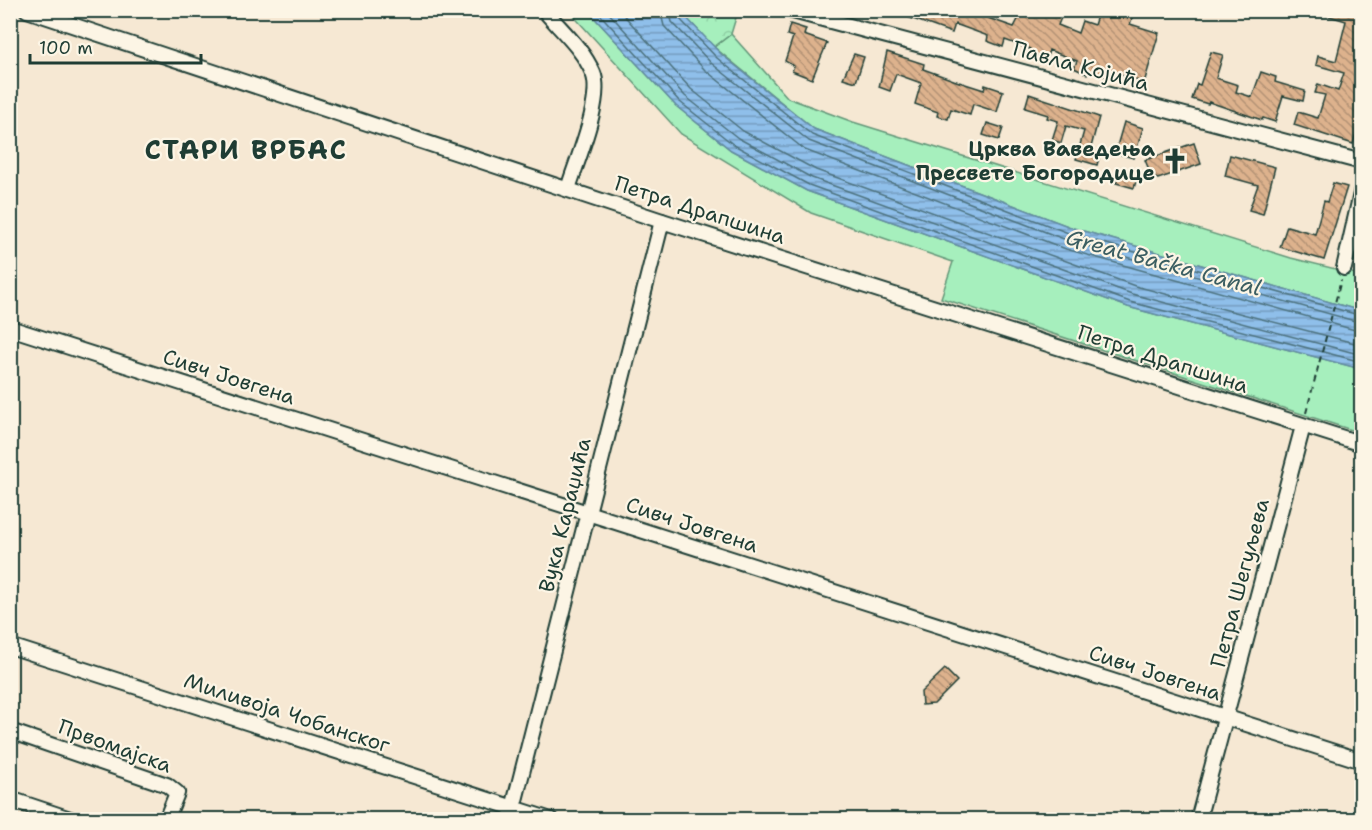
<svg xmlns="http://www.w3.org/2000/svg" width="1372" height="830" font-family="'Shantell Sans',sans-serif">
<defs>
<pattern id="forest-crowns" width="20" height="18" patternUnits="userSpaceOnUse" patternTransform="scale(1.5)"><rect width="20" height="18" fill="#a6efbd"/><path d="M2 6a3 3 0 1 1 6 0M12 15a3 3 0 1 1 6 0" fill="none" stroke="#8ecea3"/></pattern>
<pattern id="water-rules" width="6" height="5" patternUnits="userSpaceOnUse" patternTransform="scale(1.5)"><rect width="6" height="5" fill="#8fbfea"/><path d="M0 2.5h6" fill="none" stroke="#749cbe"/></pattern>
<pattern id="building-back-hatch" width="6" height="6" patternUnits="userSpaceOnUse" patternTransform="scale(1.5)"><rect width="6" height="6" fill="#ddb28d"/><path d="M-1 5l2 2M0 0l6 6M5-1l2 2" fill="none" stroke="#b39274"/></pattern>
</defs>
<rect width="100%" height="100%" fill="#f6e8d3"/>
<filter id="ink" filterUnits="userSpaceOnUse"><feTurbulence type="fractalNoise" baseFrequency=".0167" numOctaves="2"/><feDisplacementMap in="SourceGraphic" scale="12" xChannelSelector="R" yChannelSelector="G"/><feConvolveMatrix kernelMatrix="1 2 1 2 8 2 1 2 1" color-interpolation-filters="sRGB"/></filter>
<g filter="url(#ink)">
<g fill="#a6efbd" stroke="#629678" stroke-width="1.5">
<path d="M569 11H588L676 106 731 150 807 191 1128 307 1361 369V433L941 298 953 262 811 213 681 134Z"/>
<path d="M731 34 788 98 853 122 1291 258 1360 275 1361 311 1073 228 814 129 714 47Z"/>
</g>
<path fill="url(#forest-crowns)" stroke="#629678" stroke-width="1.5" d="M680 11H738L731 34 714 47Z"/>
<path fill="url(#water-rules)" stroke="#628ba1" stroke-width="1.5" d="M588 11H680L721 54 814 129 1073 228 1361 311V369L1128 307 807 191 731 150 676 106Z"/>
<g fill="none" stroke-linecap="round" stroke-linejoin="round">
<g stroke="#4c717d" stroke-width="1.5">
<path d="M596 10 680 102 734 145 809 185 1130 302 1362 362"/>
<path d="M606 10 685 96 738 138 812 178 1132 294 1362 355"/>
<path d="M619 10 691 89 743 131 816 170 1135 286 1362 345"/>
<path d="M660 10 664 26 705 70 805 150 1066 249 1362 332"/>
<path d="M669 10 672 22 711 63 809 141 1069 241 1362 323"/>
<path d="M677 10 678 17 717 58 812 135 1071 234 1362 316"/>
</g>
</g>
<g fill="url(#building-back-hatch)" stroke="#1f3d34" stroke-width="1.5">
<path d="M888 10H959L972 15 974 10H983L990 13 988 18 1014 27 1023 10H1055L1063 13 1058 25 1078 33 1082 21 1094 25 1099 10H1128L1134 13 1130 24 1159 33 1144 83 1116 73 1114 79 1089 71 1087 74 1074 68 1077 61 1049 50 1046 60 1029 54 1030 49 1005 40 1003 47 987 41 988 36 955 24 952 33Z"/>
<path d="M1319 10H1342L1362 16V112L1353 144 1294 125 1298 112 1318 118 1325 95 1315 93 1318 84 1338 91 1344 73 1316 65 1318 56 1336 61 1346 21 1319 13Z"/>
<path d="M790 24 806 29 804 35 827 43 812 79 792 71 794 66 785 61 793 37 787 35Z"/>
<path d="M887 52 924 64 923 69 959 82 984 90 985 85 1003 91 997 112 973 104 970 115 951 109 948 119 937 116 938 112 915 104 921 83 896 74 890 91 879 87Z"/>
<path d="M1211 52 1223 55 1216 78 1238 85 1236 92 1252 97 1261 72 1276 77 1275 82 1305 91 1303 101 1283 96 1275 122 1263 118 1262 120 1209 102 1208 104 1192 99 1197 84 1200 85Z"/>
<path d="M854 54 864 57 856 82 843 78Z"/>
<path d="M1029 94 1099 117 1090 151 1100 154 1097 165 1076 159 1084 131 1066 126 1061 143 1052 140 1058 121 1047 118 1048 115 1025 108Z"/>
<path d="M1124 122 1143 128 1134 158 1115 153Z"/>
<path d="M987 123 1003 128 999 140 983 135Z"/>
<path d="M1194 143 1201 164 1158 179 1152 177 1145 160Z"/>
<path d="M1230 155 1275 167 1263 214 1249 210 1258 185 1225 176Z"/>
<path d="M1119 172 1137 178 1134 188 1116 183Z"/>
<path d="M1333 183 1347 187 1324 260 1280 247 1287 226 1315 234 1324 201 1327 202Z"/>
<path d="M945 669 957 681 934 704 922 705 921 692Z"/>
</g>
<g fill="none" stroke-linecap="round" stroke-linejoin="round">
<g stroke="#1f3d34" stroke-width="18">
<g id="minor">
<path d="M27 10 662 221 1362 444"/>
<path d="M544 10C561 30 583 49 593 73 604 98 576 162 568 189"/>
<path d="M789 10 1362 162"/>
<path d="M1344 268 1362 189"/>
<path d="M10 328 1362 761"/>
<path d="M10 646 551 820"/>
<path d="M10 731 167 785 177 793 166 820"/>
<path d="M10 799 73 820"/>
<path d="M510 820 662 221"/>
<path d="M1198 820 1303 426"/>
</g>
</g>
<path stroke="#1f3d34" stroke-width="2" stroke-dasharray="6 4.5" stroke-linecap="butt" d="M1306 413 1341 280"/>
<use href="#minor" stroke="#fcf5e5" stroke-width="14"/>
</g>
</g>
<defs>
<g id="church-bare" transform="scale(2.07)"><path d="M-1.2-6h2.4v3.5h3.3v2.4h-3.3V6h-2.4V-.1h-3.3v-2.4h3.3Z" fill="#1f3d34" stroke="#fcf5e5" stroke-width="2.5" paint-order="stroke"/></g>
</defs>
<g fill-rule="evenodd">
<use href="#church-bare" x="1175" y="161"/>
</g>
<g text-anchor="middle" stroke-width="4.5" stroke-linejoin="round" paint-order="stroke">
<g font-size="21" fill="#1f3d34" stroke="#fcf5e5">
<text transform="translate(1081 66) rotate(15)" y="7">Павла Којића</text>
<text transform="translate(700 210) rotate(18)" y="7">Петра Драпшина</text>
<text transform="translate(1163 359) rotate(18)" y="7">Петра Драпшина</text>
<text transform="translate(229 377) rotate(18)" y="7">Сивч Јовгена</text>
<text transform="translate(565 515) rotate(-76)" y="7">Вука Караџића</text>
<text transform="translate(692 525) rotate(18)" y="7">Сивч Јовгена</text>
<text transform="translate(1240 583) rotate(-75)" y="7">Петра Шегуљева</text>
<text transform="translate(1155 673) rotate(18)" y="7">Сивч Јовгена</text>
<text transform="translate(287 713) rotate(18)" y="7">Миливоја Чобанског</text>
<text transform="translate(115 746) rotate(20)" y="7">Првомајска</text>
</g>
<g font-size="21" font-weight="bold" fill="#1f3d34" stroke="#fcf5e5" text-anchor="end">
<text x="1155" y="156">Црква Ваведења<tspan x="1155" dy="24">Пресвете Богородице</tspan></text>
</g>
<g font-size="22" font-style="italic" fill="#3b5e62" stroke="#fcf5e5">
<text transform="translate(1164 262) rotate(15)" y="8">Great Bačka Canal</text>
</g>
<g font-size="27" font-weight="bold" letter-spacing="1.5" fill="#1f3d34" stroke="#fcf5e5">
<text x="246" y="159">СТАРИ ВРБАС</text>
</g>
</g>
<rect width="1372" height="830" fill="none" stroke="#fcf5e5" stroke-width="36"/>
<rect x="18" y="18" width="1336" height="794" fill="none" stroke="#1f3d34" stroke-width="2" filter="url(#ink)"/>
<path d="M30 54v9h171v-9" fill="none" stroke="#1f3d34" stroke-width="3"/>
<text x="39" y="54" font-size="18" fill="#1f3d34" stroke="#fcf5e5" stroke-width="4.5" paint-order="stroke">100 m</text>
</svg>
